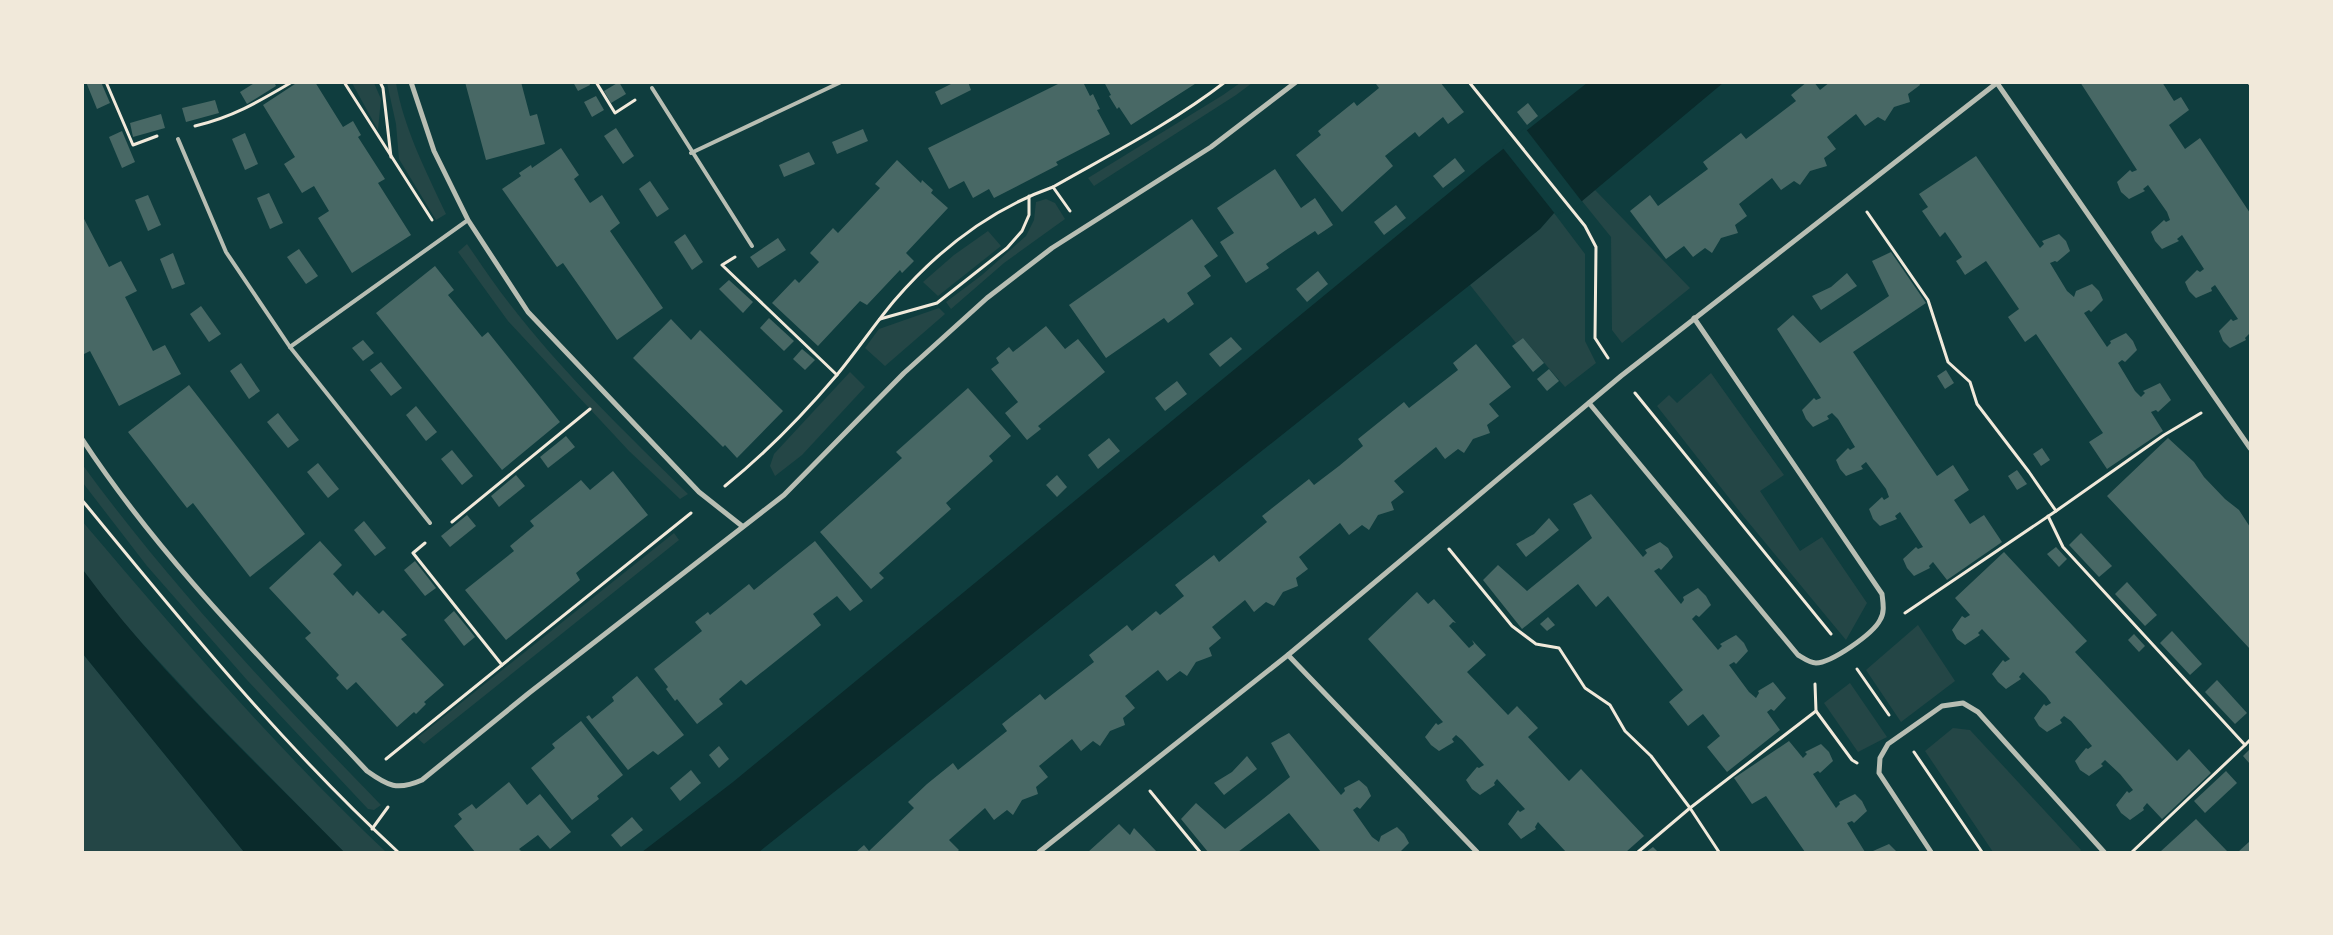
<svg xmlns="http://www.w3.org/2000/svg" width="2333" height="935" font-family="'Work Sans',sans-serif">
<rect width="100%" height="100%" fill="#0f3d3e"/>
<g fill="#244646">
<path d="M352 83H374L381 99 378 130Z"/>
<path d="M387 83H396C404 129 426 171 446 214L436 220 399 159 396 124Z"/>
<path d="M1240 83H1252L1236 95 1094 186 1088 178 1223 95Z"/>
<path d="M1595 190 1690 288 1622 343 1612 330 1611 237 1582 201Z"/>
<path d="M1046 199 1055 203 1065 219 1004 263 951 309 946 302 982 275 1026 236 1034 220 1036 202Z"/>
<path d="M1554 213 1585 254V341L1596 363 1565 387 1523 338 1516 343 1470 285 1540 229Z"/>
<path d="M988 231 1001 246 938 296 923 282 954 255Z"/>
<path d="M467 244C481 264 494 284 509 303 562 372 626 433 688 494L680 499 629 451 508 321 458 252Z"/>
<path d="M939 308 945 314 885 366 865 348 879 329Z"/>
<path d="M850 372 865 387 802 455 775 476 770 466 774 454Z"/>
<path d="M1711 373 1784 475 1760 491 1800 551 1822 537 1867 603 1846 640 1744 517 1657 406 1669 395 1677 403Z"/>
<path d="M82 464C171 586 276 697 381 805L374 810 368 809 247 680 147 566 83 483Z"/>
<path d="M82 521C179 635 277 749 386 852H344L205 711 115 614 83 570Z"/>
<path d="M674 533 679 540 424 744 417 738Z"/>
<path d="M1918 625 1955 681 1901 722 1866 670Z"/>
<path d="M83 654 244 852 83 851Z"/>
<path d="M1850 683 1887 737 1858 752 1824 703Z"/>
<path d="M1953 728 1970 730 2081 850 2079 852H1993L1925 751Z"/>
</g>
<g fill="#0a2a2b">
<path d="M1587 83H1723L1582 201 1554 213 1540 229 759 852H642L733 782 1484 164Z"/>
<path d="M83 570C159 673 255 761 344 852H244L83 654Z"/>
</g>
<path fill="#0f3d3e" d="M1525 128 1583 203 1556 215 1502 147Z"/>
<g fill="#486865">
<path d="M86 82H101L110 103 97 109Z"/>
<path d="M256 82H274L276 86 247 104 240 92Z"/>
<path d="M298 82H315L343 127 353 121 361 135 358 137 385 179 378 183 411 235 352 273 318 218 329 211 314 186 302 193 284 164 295 157 263 105Z"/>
<path d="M465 82H521L530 116 537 114 545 144 486 160Z"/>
<path d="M573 82H589L590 85 578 91Z"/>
<path d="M619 82 626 94 611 103 604 91Z"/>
<path d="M955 82H968L971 90 941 105 935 92Z"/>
<path d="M1062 82H1083L1090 96 1093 94 1100 109 1097 110 1110 134 1056 162 1058 165 994 198 989 189 973 198 964 181 949 189 928 148Z"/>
<path d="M1104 82H1198L1131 125 1119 107 1117 109 1109 96 1111 95Z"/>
<path d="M1379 82H1440L1464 112 1448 124 1443 117 1419 137 1415 132 1385 156 1393 166 1342 212 1296 155 1321 135 1318 131 1354 102 1357 106 1379 88 1376 84Z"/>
<path d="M1807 82H1814L1820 90 1830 82H1919L1920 85 1908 94 1910 102 1894 107 1885 121 1878 117 1865 126 1856 114 1827 137 1836 149 1824 158 1827 166 1810 171 1800 185 1794 181 1781 190 1772 178 1739 204 1747 216 1735 225 1738 233 1721 238 1712 253 1705 248 1693 257 1684 246 1666 259 1630 211 1650 195 1658 206 1708 169 1703 162 1741 133 1746 139 1796 101 1791 95Z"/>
<path d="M2080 82H2162L2174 101 2181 97 2189 110 2169 125 2185 149 2200 138 2250 213V336L2249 334 2245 338 2246 340 2230 348 2223 341 2219 331 2231 319 2233 321 2238 319 2215 285 2211 288 2212 291 2196 298 2189 291 2185 282 2197 270 2200 272 2204 269 2182 235 2177 239 2179 241 2162 249 2155 241 2151 232 2164 220 2166 222 2170 220 2167 212 2148 185 2143 189 2145 191 2129 199 2121 192 2117 182 2130 170 2132 172 2137 170Z"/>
<path d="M596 96 604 110 592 117 584 102Z"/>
<path d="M215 100 219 113 186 122 182 108Z"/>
<path d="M1528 103 1538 116 1527 125 1517 112Z"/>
<path d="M161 114 165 128 133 137 130 123Z"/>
<path d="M616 128 634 156 623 164 604 136Z"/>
<path d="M863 129 868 141 837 154 832 142Z"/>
<path d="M122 131 135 162 122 168 109 137Z"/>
<path d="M245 133 258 164 245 170 232 139Z"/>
<path d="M561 148 579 175 574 179 590 203 602 195 620 223 610 231 663 308 617 340 563 263 557 267 502 189 521 176 519 173 531 165 532 168Z"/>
<path d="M809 152 815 164 784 177 779 165Z"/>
<path d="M1976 156 2040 248 2044 244 2042 241 2059 234 2066 241 2070 251 2057 262 2055 261 2050 263 2067 291 2074 297 2076 291 2092 284 2099 291 2103 300 2091 312 2089 310 2084 313 2107 347 2111 343 2110 341 2126 333 2133 341 2137 350 2125 362 2122 360 2118 363 2135 391 2141 397 2145 393 2143 391 2160 383 2171 400 2158 412 2156 410 2151 412 2163 431 2107 469 2089 442 2103 433 2036 334 2025 342 2008 317 2019 309 1986 261 1965 275 1956 261 1962 257 1954 245 1945 232 1940 237 1922 211 1928 207 1919 194Z"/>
<path d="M1455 158 1465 171 1443 188 1433 176Z"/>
<path d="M897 160 921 183 922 180 933 190 931 193 948 208 906 253 914 261 902 273 900 270 867 305 860 301 818 346 772 303 795 279 799 283 819 262 810 253 833 228 838 233 880 188 875 184Z"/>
<path d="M1275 169 1301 208 1315 198 1333 225 1318 235 1315 231 1286 250 1266 264 1269 268 1246 283 1220 242 1234 233 1217 208Z"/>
<path d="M650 181 669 209 657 217 639 189Z"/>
<path d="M269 193 283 223 270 229 257 198Z"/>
<path d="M148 195 161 225 148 231 135 200Z"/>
<path d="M1396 205 1406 218 1384 235 1374 222Z"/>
<path d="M82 215 109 267 121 261 137 291 125 297 153 351 165 345 181 374 119 406 90 351 82 355Z"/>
<path d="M1192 219 1218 256 1204 266 1211 276 1187 293 1194 304 1168 323 1164 318 1106 358 1069 305Z"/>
<path d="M685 234 703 262 692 270 674 242Z"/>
<path d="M778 238 786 250 758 268 750 257Z"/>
<path d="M299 249 318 276 306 284 287 257Z"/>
<path d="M1891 252 1926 303 1853 352 1937 476 1953 465 1969 490 1954 500 1970 524 1984 515 2002 542 1947 580 1933 562 1929 566 1930 568 1914 576 1907 568 1903 559 1916 547 1918 549 1923 547 1900 512 1895 516 1897 519 1880 526 1873 519 1869 509 1882 497 1884 500 1889 497 1886 489 1866 462 1861 466 1863 469 1846 476 1840 469 1836 460 1848 448 1850 450 1855 447 1838 419 1832 413 1827 416 1829 419 1813 427 1806 419 1802 410 1814 398 1816 400 1821 398 1777 329 1793 315 1820 343 1889 296 1872 261Z"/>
<path d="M173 253 185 284 172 289 160 259Z"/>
<path d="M435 266 454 290 448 295 482 337 488 332 560 422 502 470 376 313Z"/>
<path d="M1318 271 1328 284 1307 302 1296 289Z"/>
<path d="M1847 273 1857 286 1821 310 1812 296 1831 287Z"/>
<path d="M729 280 753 302 743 313 719 289Z"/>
<path d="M201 306 221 334 209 342 190 314Z"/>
<path d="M769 318 794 341 784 351 760 328Z"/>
<path d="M671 319 691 340 700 330 783 411 737 458 725 445 723 447 633 358Z"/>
<path d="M1046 326 1065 349 1078 339 1105 372 1038 426 1041 429 1027 440 1005 413 1018 402 991 369 999 363 996 358 1009 347 1013 352Z"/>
<path d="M1231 337 1242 349 1220 367 1209 354Z"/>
<path d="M1523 338 1544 363 1533 372 1512 346Z"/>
<path d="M363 340 374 353 363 361 352 348Z"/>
<path d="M1476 344 1511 387 1489 404 1499 416 1487 425 1490 433 1473 439 1464 453 1458 449 1445 459 1436 447 1394 481 1404 492 1391 502 1394 510 1378 515 1369 530 1362 525 1349 535 1340 523 1299 557 1308 569 1296 578 1298 586 1283 592 1274 606 1266 602 1254 612 1245 600 1212 627 1221 638 1209 648 1212 656 1196 662 1187 676 1180 671 1167 681 1158 670 1125 696 1135 708 1123 718 1125 725 1110 731 1100 746 1093 741 1081 751 1072 739 1039 766 1048 777 1036 787 1038 794 1022 800 1013 815 1007 810 994 820 985 808 949 840 959 850 957 852H856L864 845 869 851 914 808 908 802 927 784 953 763 958 770 1007 731 1002 724 1040 694 1045 700 1094 662 1089 655 1127 625 1132 631 1156 611 1160 615 1184 596 1175 585 1214 555 1219 562 1267 522 1262 516 1309 479 1314 485 1339 466 1363 446 1358 439 1404 402 1409 408 1458 370 1453 363Z"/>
<path d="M802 349 815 360 805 370 793 359Z"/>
<path d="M381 362 402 388 391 396 370 370Z"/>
<path d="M241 363 260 391 249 399 230 371Z"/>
<path d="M1549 369 1559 381 1547 391 1537 379Z"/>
<path d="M1946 370 1954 383 1945 389 1937 376Z"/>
<path d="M1177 381 1187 394 1165 411 1155 398Z"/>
<path d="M189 385 305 534 250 577 193 503 187 508 128 432Z"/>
<path d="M968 388 1011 436 989 456 993 461 946 503 951 509 879 573 884 578 871 589 820 532 902 458 896 452Z"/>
<path d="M416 406 437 432 426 441 406 415Z"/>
<path d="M278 413 299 440 288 448 267 422Z"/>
<path d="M566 436 575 447 548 468 540 457Z"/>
<path d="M1109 438 1120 451 1098 469 1088 455Z"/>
<path d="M2168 438 2194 462 2204 477 2225 499 2239 510 2250 527V649L2107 496Z"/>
<path d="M2042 448 2050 460 2041 466 2033 454Z"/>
<path d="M452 450 473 476 462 485 441 459Z"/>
<path d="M318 463 339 489 328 498 307 472Z"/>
<path d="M2017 470 2027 484 2017 490 2008 476Z"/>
<path d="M613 471 648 515 576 573 580 580 506 640 465 590 514 551 510 546 534 526 530 521 581 480 590 490Z"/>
<path d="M516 475 525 486 499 507 491 496Z"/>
<path d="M1057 475 1067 487 1057 497 1046 485Z"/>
<path d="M1591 494 1643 557 1647 553 1645 550 1660 542 1668 548 1673 557 1661 570 1659 568 1654 571 1681 604 1684 600 1683 597 1698 588 1706 596 1711 605 1699 617 1696 615 1692 619 1718 650 1722 646 1720 644 1736 635 1744 643 1748 651 1736 664 1734 662 1729 665 1749 692 1756 698 1759 693 1758 691 1773 682 1786 698 1774 711 1771 709 1767 712 1780 730 1727 772 1707 747 1720 736 1703 714 1688 726 1669 702 1683 690 1608 596 1596 607 1578 584 1522 629 1483 580 1498 565 1527 591 1592 538 1573 504Z"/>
<path d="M467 515 476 526 450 547 441 536Z"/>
<path d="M1549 518 1559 530 1526 557 1516 544 1534 534Z"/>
<path d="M364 521 386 548 375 556 354 530Z"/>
<path d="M2081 533 2112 566 2099 577 2069 545Z"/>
<path d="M320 541 342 565 333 574 353 596 357 591 379 614 383 610 407 635 401 639 444 685 424 702 426 704 416 714 414 712 397 727 356 682 347 690 336 678 339 675 305 638 311 633 269 588Z"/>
<path d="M815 541 863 601 850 611 837 596 813 614 821 625 746 685 741 680 719 699 723 704 697 724 677 699 675 701 666 689 668 687 654 669 702 631 695 622 708 612 710 615 749 584 754 590Z"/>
<path d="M2056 547 2067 559 2059 567 2047 554Z"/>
<path d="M2004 552 2087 641 2075 652 2177 761 2189 749 2211 773 2162 819 2147 803 2143 808 2144 810 2130 820 2121 813 2116 805 2127 791 2129 793 2133 790 2120 774 2105 760 2101 764 2103 766 2089 776 2080 770 2075 761 2086 748 2088 749 2092 746 2071 721 2064 716 2060 720 2062 723 2047 732 2039 726 2034 718 2044 704 2046 706 2051 703 2046 696 2023 672 2019 677 2021 679 2006 689 1998 682 1992 674 2003 660 2005 662 2010 659 1982 629 1978 633 1980 635 1965 645 1957 639 1952 630 1962 616 1965 618 1970 615 1955 598Z"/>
<path d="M415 561 436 588 425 596 404 570Z"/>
<path d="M2127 582 2157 615 2145 626 2115 594Z"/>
<path d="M1417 592 1428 604 1434 599 1456 623 1453 622 1449 626 1469 648 1474 644 1472 640 1486 655 1467 672 1508 715 1517 706 1538 728 1528 737 1569 781 1581 769 1644 836 1626 852H1566L1538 822 1535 827 1536 829 1521 839 1508 824 1518 810 1520 812 1525 809 1497 779 1494 783 1495 785 1480 795 1472 789 1466 780 1477 767 1479 768 1484 765 1462 740 1456 735 1452 739 1454 742 1439 751 1431 745 1425 737 1436 723 1438 725 1443 722 1368 639Z"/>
<path d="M454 611 475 637 464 646 444 620Z"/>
<path d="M1548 617 1555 625 1547 631 1540 624Z"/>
<path d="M2172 631 2202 664 2190 675 2160 643Z"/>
<path d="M2134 634 2145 646 2139 652 2128 640Z"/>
<path d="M637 676 684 735 658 755 653 751 628 770 586 717 589 715 592 719 614 701 612 697Z"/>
<path d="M2217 680 2247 713 2235 724 2205 692Z"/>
<path d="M581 721 623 775 597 796 599 799 572 820 531 768 555 748 552 744Z"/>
<path d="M1289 733 1341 795 1345 791 1344 788 1359 780 1367 787 1371 796 1360 809 1357 807 1353 810 1372 837 1379 842 1381 836 1397 827 1404 834 1409 843 1400 852H1321L1289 813 1238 852H1208L1181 819 1196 803 1225 829 1258 803 1290 777 1271 743Z"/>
<path d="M1789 741 1803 758 1807 754 1805 752 1821 744 1829 752 1833 761 1820 773 1818 771 1813 774 1836 808 1840 804 1839 802 1855 794 1862 801 1867 811 1854 823 1852 821 1847 823 1865 852H1805L1766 796 1752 804 1734 778Z"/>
<path d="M719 746 729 759 719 768 709 755Z"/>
<path d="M2250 749V764L2243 756Z"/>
<path d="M1247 756 1257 769 1224 795 1214 783 1232 772Z"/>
<path d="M691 770 701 783 680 801 670 788Z"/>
<path d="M2226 771 2237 783 2205 813 2194 801Z"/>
<path d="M509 782 527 805 540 794 571 832 550 849 538 835 519 849 522 852H475L454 826 462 819 458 814 472 804 476 809Z"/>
<path d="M632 817 643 830 621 847 611 835Z"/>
<path d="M2196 819 2228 852H2160Z"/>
<path d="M1119 824 1130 835 1134 828 1157 852H1088Z"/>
<path d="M2250 841V852H2238Z"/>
<path d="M1889 844 1897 852H1873V851Z"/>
<path d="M1653 847 1658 852H1646Z"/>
</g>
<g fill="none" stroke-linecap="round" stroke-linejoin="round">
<g stroke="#f1e9da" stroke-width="3">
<path d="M106 82 133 145 157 136"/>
<path d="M344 82 432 220"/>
<path d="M380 82 383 88 391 157"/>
<path d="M596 82 615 113 635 100"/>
<path d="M1469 82 1585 226 1596 247 1595 338 1608 358"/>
<path d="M2248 82 2250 84"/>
<path d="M195 126C233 117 258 102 292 82"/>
<path d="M1053 187C1111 154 1172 123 1225 82"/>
<path d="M1867 212 1928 300 1948 362 1970 382 1977 404 2029 472 2056 511 2164 435 2201 413"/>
<path d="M735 257 722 265 837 375"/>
<path d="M880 319 937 303 1007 248 1022 231 1029 215V196"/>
<path d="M1635 393 1831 634"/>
<path d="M725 486C766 453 802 416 836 376 856 352 874 325 894 301 937 251 991 209 1053 187L1070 211"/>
<path d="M82 500C182 622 282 745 398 852"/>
<path d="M2048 516 2063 547 2245 745 2250 740"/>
<path d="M452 522 590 409"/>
<path d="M425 543 413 553 502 665 691 513"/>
<path d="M1449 549 1512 626 1536 644 1559 648 1585 688 1610 705 1625 731 1651 756 1690 808 1719 852"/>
<path d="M1905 613 2056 511"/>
<path d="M1857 669 1889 715"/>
<path d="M1815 684 1816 711 1852 760 1857 763"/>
<path d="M1914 752 1982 852"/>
<path d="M386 759 502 665"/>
<path d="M1150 791 1200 852"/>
<path d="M372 829 388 807"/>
<path d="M1638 852 1690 808 1816 711"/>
<path d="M2132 852 2245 745"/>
</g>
<g stroke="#b8beb3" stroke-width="4">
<path d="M652 88 752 246"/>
<path d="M178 139 226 252 290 347 430 523"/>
<path d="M691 153 841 82"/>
<path d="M290 347 468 220"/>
</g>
<g stroke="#b8beb3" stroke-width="5">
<path d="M411 82 434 151 468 220 528 312 699 492 742 526"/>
<path d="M1997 83 2250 448"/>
<path d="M1589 403 1798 655C1803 658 1810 663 1816 663 1831 663 1873 634 1880 620 1885 612 1883 603 1882 594L1694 318"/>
<path d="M82 439C162 561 268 665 367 771 388 786 397 791 422 780L529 693 784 495 904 373 987 298 1052 248 1211 147 1296 82"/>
<path d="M1288 655 1477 852"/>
<path d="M1039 852 1288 655 1621 376 1998 82"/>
<path d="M1931 852 1879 773 1880 758 1888 744 1942 706 1963 703 1978 712 2104 852"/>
</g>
</g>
<rect width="2333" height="935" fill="none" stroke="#f1e9da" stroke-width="168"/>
</svg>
